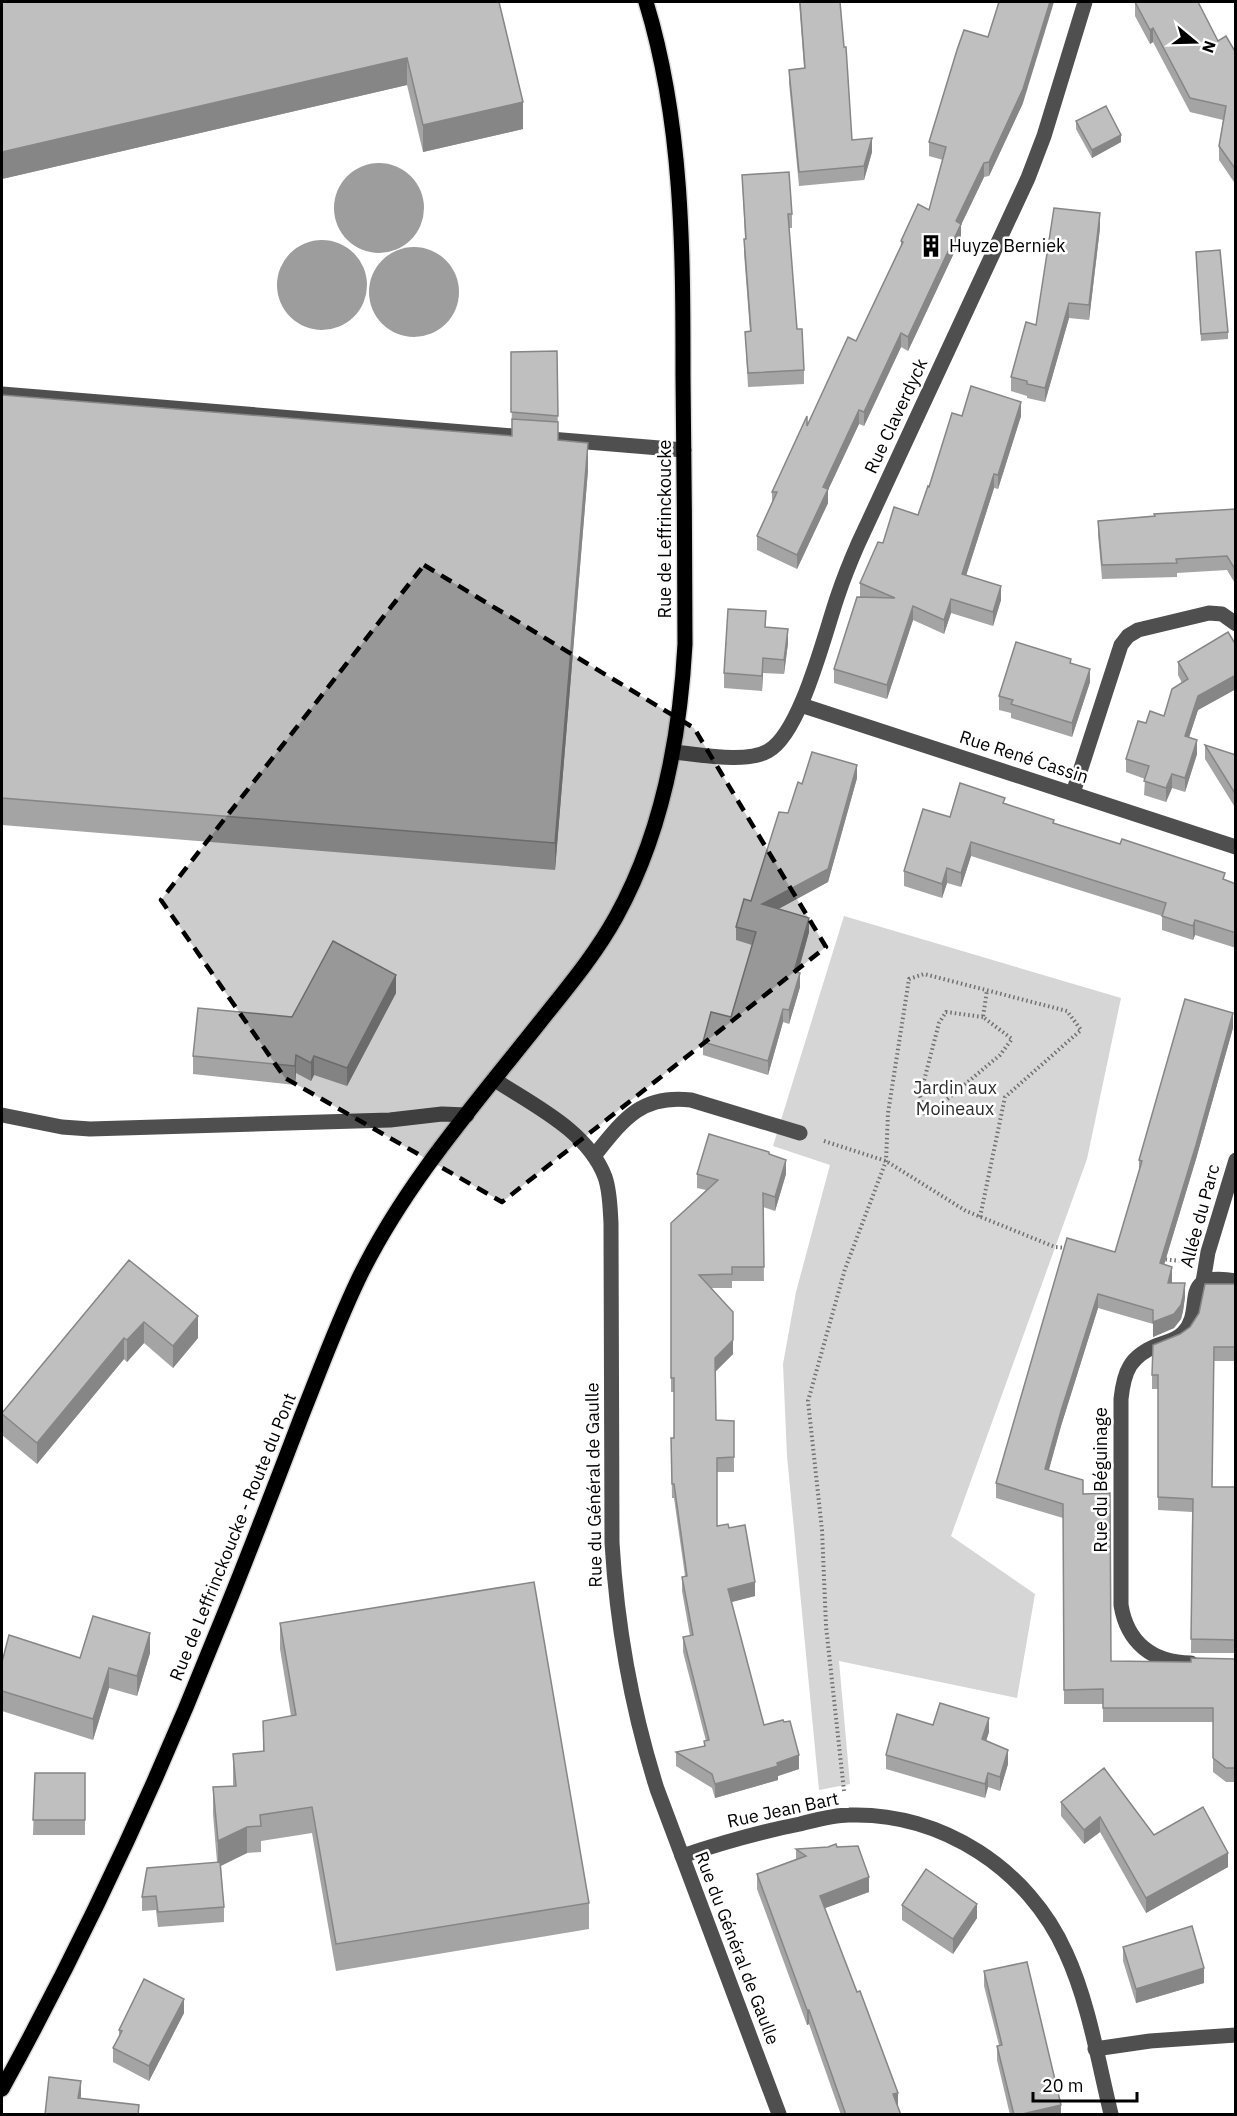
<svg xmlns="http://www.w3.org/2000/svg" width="1237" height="2116" font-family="'IBM Plex Sans',sans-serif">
<rect width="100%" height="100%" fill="#fff"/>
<path fill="#d6d6d6" d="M844 916 1121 998 1087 1159 951 1536 1035 1594 1017 1698 839 1661 850 1784 819 1790 787 1456 783 1364 796 1292 830 1165 773 1146Z"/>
<g fill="#9d9d9d">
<circle cx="379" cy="208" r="45"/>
<circle cx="322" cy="285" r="45"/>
<circle cx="414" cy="292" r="45"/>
</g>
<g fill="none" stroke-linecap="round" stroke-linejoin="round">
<g stroke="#dbdbdb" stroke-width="18">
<path id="major" d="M2 2089C82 1943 154 1790 216 1634 246 1562 274 1488 302 1415 320 1370 337 1324 358 1280 403 1186 475 1104 540 1022 567 988 595 955 616 917 662 834 680 738 685 644 685 555 684 465 683 376 683 250 683 123 646 2"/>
</g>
<g stroke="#717171" stroke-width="4" stroke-dasharray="1.5 3" stroke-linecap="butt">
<path d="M983 1017 946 1012 939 1023 920 1096 926 1117 1000 1055 1012 1039 983 1017 987 990"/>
<path d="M824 1141 886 1161 966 1211 1055 1247 1067 1248"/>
<path d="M1161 1259 1181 1261"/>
<path d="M844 1791 826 1626 822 1530 808 1401 845 1269 886 1161 888 1113 909 979 924 974 1067 1011 1081 1030 1005 1097 980 1217"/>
</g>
<g stroke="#4f4f4f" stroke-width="15">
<path d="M2 394 684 450"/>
<path d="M801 705 1236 847"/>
<path d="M673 752C698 754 745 764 768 751 801 733 825 632 838 595 844 577 851 560 858 544L1028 178 1044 136 1085 2"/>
<path d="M1073 793 1121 645 1128 636 1138 630 1209 613 1222 614 1236 624"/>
<path d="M495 1080C533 1105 588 1131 605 1177 610 1191 610 1207 611 1223L612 1543C617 1626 632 1710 657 1789L779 2114"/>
<path d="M2 1115 62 1127 90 1129 390 1120 442 1114 467 1115"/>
<path d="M594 1156C623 1120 641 1094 691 1100L800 1133"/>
<path d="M1203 1282 1208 1252 1236 1160"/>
<path d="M1191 1663C1152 1663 1127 1642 1121 1605V1399C1124 1371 1130 1356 1158 1345 1167 1342 1177 1340 1183 1333 1207 1309 1175 1270 1236 1281"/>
<path d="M682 1856C721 1843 759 1832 800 1824 816 1820 833 1815 849 1815 941 1812 1029 1869 1066 1953 1089 2003 1098 2061 1111 2114"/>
<path d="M1095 2049 1150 2041 1236 2035"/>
</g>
<use href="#major" stroke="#000" stroke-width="15"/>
</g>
<g fill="#a4a4a4">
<path d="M499 2 523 129 423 152 407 85 2 179Z"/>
<path d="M799 2H840L852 140 872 152 864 180 799 186 789 83V70L804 68Z"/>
<path d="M1135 2 1218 41 1236 53V185L1219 160V146L1223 120 1190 112 1153 42 1150 44 1135 16Z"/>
<path d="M1023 103 989 176 984 177 961 225V238L908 351 901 347 864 426 859 424 828 490V503L797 569 757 550V536L772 504V492L807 426 856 341 901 246V241L929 210 943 160 929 156V142Z"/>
<path d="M1076 121 1121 142 1092 158 1076 129Z"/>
<path d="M742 175 792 214V228H789L797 329 804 370V384L748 387 745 332H750L744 253V239H745Z"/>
<path d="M1100 228 1089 320 1069 318 1045 402 1027 398V396L1011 391V377L1036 325Z"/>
<path d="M1196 252 1228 332V339L1201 341Z"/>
<path d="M557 351 558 440 588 470 555 870 2 825V395L512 436 511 352Z"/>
<path d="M962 416H1021L998 489 994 488 966 576 1001 600 993 626 951 613 944 634 913 620 887 699 834 683V669L860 597V583L883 543 918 515 929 487Z"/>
<path d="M1236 509V585L1227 570 1177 573V577L1102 579 1098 535V521Z"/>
<path d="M766 627 788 643 784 674 763 673 762 691 724 688V673Z"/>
<path d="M1236 645V689L1198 710 1189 737 1197 754 1185 792 1172 788 1166 802 1144 795 1145 779 1126 772V759L1146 723 1164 716 1182 683 1178 675V662Z"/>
<path d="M1071 663 1090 682 1072 737 1011 718V713L999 710V696Z"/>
<path d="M1205 745 1236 755V809L1205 759Z"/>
<path d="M857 778 828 882 778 909 809 932 798 973 800 987 789 1024 783 1022 768 1075 703 1055V1042L731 1017 752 945 736 940V927L751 901 788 813 802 784Z"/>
<path d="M1005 803 1054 823 1236 884V948L1195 935 1193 940 1162 930V916L971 856 961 887 947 883 942 898 904 886V871L950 817Z"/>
<path d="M396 993 347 1086 314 1075 311 1081 296 1073 295 1085 193 1074V1056L292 1017Z"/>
<path d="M1233 1028 1196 1159 1164 1265 1172 1281V1283L1185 1297 1183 1311 1181 1319 1174 1328 1153 1337V1324L1098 1308 1061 1426 1049 1470 1083 1494 1111 1661 1186 1662 1236 1659V1782H1226L1213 1772V1722H1103V1704H1064L1063 1518 996 1498V1483L1115 1252 1139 1172V1160Z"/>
<path d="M769 1154 786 1174 775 1211 763 1207 764 1281H732V1288H712L733 1354 715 1372 716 1420 734 1421V1472H717V1526L729 1528 755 1596 731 1602 764 1725 799 1769 778 1776V1780L715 1798 712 1788 676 1766V1752L704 1746V1741H706L683 1652V1637L690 1636 682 1591V1577L685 1576 674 1498H672L671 1438H674V1392H671V1223L706 1190 697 1188V1174Z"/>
<path d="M129 1260 198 1338 173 1368 144 1343 127 1362 124 1359 37 1464 2 1435V1413Z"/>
<path d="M1236 1284V1361H1214L1212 1487H1236V1653H1191L1192 1512 1158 1510V1389H1152V1375L1180 1334 1190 1327Z"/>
<path d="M280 1623 589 1903V1929L336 1971 312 1833 261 1841V1852L247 1853 221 1866 224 1907V1922L158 1927 156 1910 142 1911V1897L217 1862 213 1814V1787L233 1786V1754L263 1751V1721L291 1716 280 1649Z"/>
<path d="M150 1653 137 1696 109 1688 93 1740 2 1711V1662Z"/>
<path d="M933 1725 989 1732 986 1741 1008 1764 1000 1791 988 1787 985 1798 886 1769V1755Z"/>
<path d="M35 1773H85V1835H33Z"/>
<path d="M1061 1802 1154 1835 1228 1867 1146 1913 1100 1832 1084 1844 1061 1816Z"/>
<path d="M837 1847 869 1892 825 1908 901 2115H841L809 2024 807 2025 757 1889V1874L796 1859V1849Z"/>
<path d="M902 1905 977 1918 953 1954 902 1920Z"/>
<path d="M1123 1947 1204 1983 1136 2003 1123 1961Z"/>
<path d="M984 1971 1061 2115H1010L997 2060V2046L999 2045 984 1986Z"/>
<path d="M184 2013 149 2081 113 2062V2048L119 2037V2030Z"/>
</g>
<g fill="#868686">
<path d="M1050 2H1054L1023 103 989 176V162Z"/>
<path d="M1153 28V42L1150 44V30Z"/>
<path d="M407 58V85L2 179V152Z"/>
<path d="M523 102V129L423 152V125Z"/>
<path d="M1121 135V142L1092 158V150Z"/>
<path d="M872 138V152L864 180V166Z"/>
<path d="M984 163V177L961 225V238L908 351V337L956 221Z"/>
<path d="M1100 213V228L1089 320V305Z"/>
<path d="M1069 303V318L1045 402V388Z"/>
<path d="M901 333V347L864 426V412Z"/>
<path d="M1021 402V416L998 489V475Z"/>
<path d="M859 410V424L828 490V503L797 569V555L823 487Z"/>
<path d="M588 443V470L555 870V843Z"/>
<path d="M994 474V488L962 588V574Z"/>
<path d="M1001 586V600L993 626V612Z"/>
<path d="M951 599V613L944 634V620Z"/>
<path d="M913 606V620L887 699V685Z"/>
<path d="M788 629V643L784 674V660Z"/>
<path d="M763 658V673L762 691V676Z"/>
<path d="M1090 669V682L1072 737V723Z"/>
<path d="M1236 675V689L1198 710 1185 750V736L1198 696Z"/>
<path d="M1197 740V754L1185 792V778Z"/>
<path d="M857 765V778L828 882 762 918V904Z"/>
<path d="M1172 774V788L1166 802V788Z"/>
<path d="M971 842V856L961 887V873Z"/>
<path d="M947 868V883L942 898V884Z"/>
<path d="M809 918V932L794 985V972Z"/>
<path d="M1195 920V935L1193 940V926Z"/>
<path d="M800 973V987L789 1024V1010Z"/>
<path d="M396 975V993L347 1086V1068Z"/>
<path d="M783 1009V1022L768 1075V1061Z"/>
<path d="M1233 1013V1028L1196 1159 1160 1278V1263Z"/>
<path d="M296 1055V1073L295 1085V1066Z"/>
<path d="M314 1056V1075L311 1081V1063Z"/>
<path d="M786 1160V1174L775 1211V1197Z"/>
<path d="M1172 1267V1281L1168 1297V1283Z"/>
<path d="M1185 1283V1297L1183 1311 1181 1319 1174 1328 1153 1337V1322Z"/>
<path d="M1098 1294V1308L1061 1426 1045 1483V1469L1061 1411Z"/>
<path d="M198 1316V1338L173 1368V1346Z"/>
<path d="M144 1322V1343L127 1362V1340Z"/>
<path d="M124 1338V1359L37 1464V1443Z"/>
<path d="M733 1340V1354L715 1372V1358Z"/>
<path d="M755 1582V1596L728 1603V1589Z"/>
<path d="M150 1633V1653L137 1696V1676Z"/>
<path d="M109 1668V1688L93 1740V1719Z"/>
<path d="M989 1718V1732L982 1753V1739Z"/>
<path d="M1008 1750V1764L1000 1791V1777Z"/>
<path d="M799 1755V1769L778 1776V1780L715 1798V1784Z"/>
<path d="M988 1773V1787L985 1798V1784Z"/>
<path d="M1100 1817V1832L1084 1844V1830Z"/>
<path d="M247 1827V1853L218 1867V1841Z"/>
<path d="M1228 1853V1867L1146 1913V1898Z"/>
<path d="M869 1877V1892L820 1910V1896Z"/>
<path d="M977 1904V1918L953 1954V1939Z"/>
<path d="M1204 1968V1983L1136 2003V1989Z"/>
<path d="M184 1999V2013L149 2081V2066Z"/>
<path d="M807 2010H809V2024L807 2025Z"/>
<path d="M81 2081V2096L78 2113V2098Z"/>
<path d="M898 2093V2107L893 2094Z"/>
<path d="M1061 2105V2115H1018Z"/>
</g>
<g fill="#bfbfbf" stroke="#868686" stroke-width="1.5">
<path d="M2 2H499L523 102 423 125 407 58 2 152Z"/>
<path d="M800 2H840L844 47H846L852 140 872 138 864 166 799 172 789 70 805 68Z"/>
<path d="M999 2H1050L1023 89 989 162 984 163 956 221 961 224 908 337 901 333 864 412 859 410 823 487 828 489 797 555 757 536 777 492H772L807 416V426L848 337 856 341 903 242 901 241 918 204 929 210 946 147 929 142 957 50 964 30 988 37Z"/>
<path d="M1135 2H1198L1218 41 1226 36 1236 53V170L1219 146 1226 106 1190 98 1153 28 1150 30Z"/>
<path d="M1106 106 1121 135 1092 150 1076 121Z"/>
<path d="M789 172 792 214H788L797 329H802L804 370 748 373 745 332 751 331 744 239H746L742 175Z"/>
<path d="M1054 208 1100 213 1089 305 1069 303 1045 388 1027 384V381L1011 377 1026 322 1036 325Z"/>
<path d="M1220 250 1228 332 1201 334 1196 252Z"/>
<path d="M557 351 558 416 511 412V352Z"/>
<path d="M971 386 1021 402 998 475 994 474 962 574 1001 586 993 612 951 599 944 620 913 606 887 685 834 669 857 597 895 598 860 583 878 542 883 543 894 507 918 515 928 486 929 487 952 413 962 416Z"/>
<path d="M2 395 512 436V419L558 422V440L588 443 555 843 2 798Z"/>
<path d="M1236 509V571L1227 556 1176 559 1177 563 1102 565 1098 521 1155 516 1154 514Z"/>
<path d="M728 609 766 611 765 627 788 629 784 660 763 658 762 676 724 673Z"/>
<path d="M1228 632 1236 645V675L1198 696 1185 736 1197 740 1185 778 1172 774 1166 788 1144 781 1149 766 1126 759 1138 721 1146 723 1150 711 1164 716 1172 689 1188 679 1178 662Z"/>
<path d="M1016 642 1071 659 1070 663 1090 669 1072 723 1011 704 1013 700 999 696Z"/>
<path d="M1205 745 1236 755V795Z"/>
<path d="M812 752 857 765 828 869 762 904 809 918 794 972 800 973 789 1010 783 1009 768 1061 703 1042 711 1012 731 1017 756 932 736 927 744 899 751 901 779 812 788 813 798 782 802 784Z"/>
<path d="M960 783 1005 798 1003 803 1054 820 1053 823 1120 844 1122 839 1225 873 1223 879 1236 884V933L1195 920 1193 926 1162 916 1166 903 971 842 961 873 947 868 942 884 904 871 923 809 950 817Z"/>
<path d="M333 941 396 975 347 1068 314 1056 311 1063 296 1055 295 1066 193 1056 198 1008 292 1017Z"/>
<path d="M1185 999 1233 1013 1196 1145 1160 1263 1172 1267 1168 1283H1185L1183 1297 1181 1305 1174 1314 1153 1322V1310L1098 1294 1061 1411 1045 1469 1083 1480V1494L1110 1493 1111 1661 1186 1662H1191V1658L1236 1659V1768H1226L1213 1758V1708H1103V1689L1064 1690 1063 1504 996 1483 1067 1238 1115 1252 1142 1161 1139 1160Z"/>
<path d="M709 1134 769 1152V1154L786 1160 775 1197 763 1193 764 1267H732V1274L699 1275 733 1312V1340L715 1358 716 1420 734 1421V1457L717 1458V1526L728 1524 729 1528 745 1525 755 1582 728 1589 764 1725 783 1720 784 1722 790 1721 799 1755 777 1763 778 1766 715 1784 712 1774 676 1752 705 1746 704 1741 709 1740 683 1637 693 1635 682 1577 687 1576 674 1484H672L671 1438H674V1378H671V1223L718 1180 697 1174Z"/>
<path d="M129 1260 198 1316 173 1346 144 1322 127 1340 124 1338 37 1443 2 1414V1413Z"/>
<path d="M1205 1284H1236V1347H1214L1212 1487H1236V1640L1191 1639 1193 1499 1158 1497V1375H1152L1153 1345 1180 1334 1190 1327 1199 1313Z"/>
<path d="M534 1582 589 1903 336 1944 312 1807 260 1815 261 1826 247 1827 218 1841 213 1787 236 1786 233 1754 264 1751 263 1721 296 1715 280 1623Z"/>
<path d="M93 1616 150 1633 137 1676 109 1668 93 1719 2 1691V1662L9 1635 80 1658Z"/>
<path d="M940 1703 989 1718 982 1739 1008 1750 1000 1777 988 1773 985 1784 886 1755 897 1714 933 1725Z"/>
<path d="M1104 1768 1154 1835 1203 1807 1228 1853 1146 1898 1100 1817 1084 1830 1061 1802Z"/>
<path d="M35 1773H85V1820H33Z"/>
<path d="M836 1844 837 1847 858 1846 869 1877 820 1896 857 1992 860 1991 898 2093 893 2094 901 2115H846L809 2010H807L757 1874 806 1856 796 1849 828 1847Z"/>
<path d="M220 1862 224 1907 158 1912 156 1896 142 1897 147 1868Z"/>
<path d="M926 1869 977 1904 953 1939 902 1905Z"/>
<path d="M1192 1926 1204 1968 1136 1989 1123 1947Z"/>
<path d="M1027 1962 1061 2105 1018 2115H1014L997 2046 1002 2045 984 1971Z"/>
<path d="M144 1979 184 1999 149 2066 113 2048 122 2031 119 2030Z"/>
<path d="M49 2077 81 2081 78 2098 139 2105 138 2115H45Z"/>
</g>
<path fill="#000" fill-opacity="0.2" stroke="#000" stroke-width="4.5" stroke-dasharray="12 8" stroke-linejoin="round" d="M424 565 694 728 826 947 502 1202 285 1078 161 900Z"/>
<defs>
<g id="building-bare" transform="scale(1.8)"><path d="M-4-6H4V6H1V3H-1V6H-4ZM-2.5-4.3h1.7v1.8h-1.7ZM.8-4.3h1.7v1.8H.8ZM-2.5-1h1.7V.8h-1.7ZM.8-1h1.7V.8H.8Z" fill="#000" stroke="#fff" stroke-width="2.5" paint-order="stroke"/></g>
</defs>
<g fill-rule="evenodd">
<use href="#building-bare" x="931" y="246"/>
</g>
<g text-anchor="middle" stroke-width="5" stroke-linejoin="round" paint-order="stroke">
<g font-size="18" fill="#000" stroke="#fff" text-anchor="start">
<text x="949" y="252">Huyze Berniek</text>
</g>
<g font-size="18" fill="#000" stroke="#fff">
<text transform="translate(896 416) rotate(-65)" y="6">Rue Claverdyck</text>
<text transform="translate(665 529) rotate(-90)" y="6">Rue de Leffrinckoucke</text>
<text transform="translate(1024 757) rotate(18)" y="6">Rue René Cassin</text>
<text transform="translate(1200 1216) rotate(-75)" y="6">Allée du Parc</text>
<text transform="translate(1101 1480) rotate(-90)" y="6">Rue du Béguinage</text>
<text transform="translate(594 1485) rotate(-91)" y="6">Rue du Général de Gaulle</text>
<text transform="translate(233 1537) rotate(-68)" y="6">Rue de Leffrinckoucke - Route du Pont</text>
<text transform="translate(783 1810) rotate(-12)" y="6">Rue Jean Bart</text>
<text transform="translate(737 1948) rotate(69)" y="6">Rue du Général de Gaulle</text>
</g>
<g font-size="18" fill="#2d2d2d" stroke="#fff">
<text x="955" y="1094">Jardin aux<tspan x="955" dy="21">Moineaux</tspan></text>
</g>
</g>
<rect width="1237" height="2116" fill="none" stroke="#000000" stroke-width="6"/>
<g transform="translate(1195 42) rotate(109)" stroke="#ffffff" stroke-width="4.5" paint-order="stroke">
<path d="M0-4.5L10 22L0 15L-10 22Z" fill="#000000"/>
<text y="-9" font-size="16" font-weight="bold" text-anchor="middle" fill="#000000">N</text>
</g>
<path d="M1033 2092v9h104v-9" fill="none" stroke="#000000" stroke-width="3"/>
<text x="1042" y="2092" font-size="18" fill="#000000" stroke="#ffffff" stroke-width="4.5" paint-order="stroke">20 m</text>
</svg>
